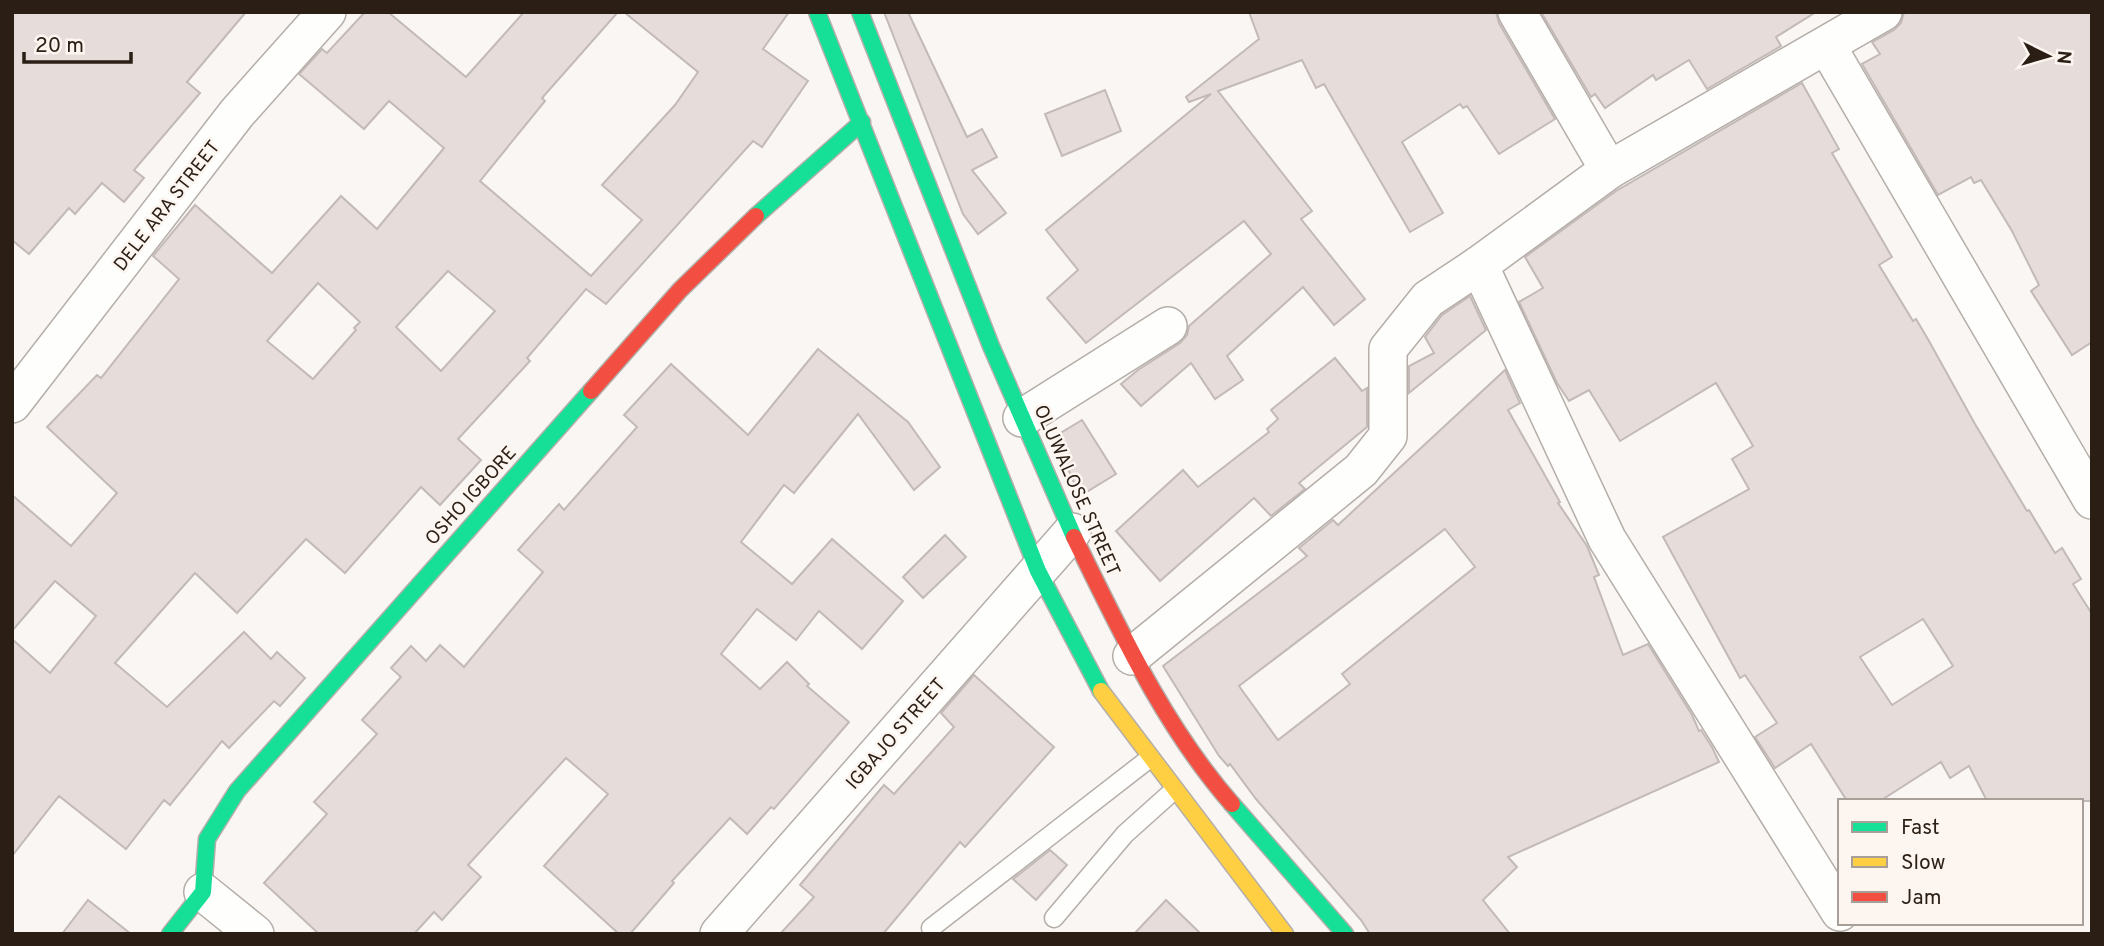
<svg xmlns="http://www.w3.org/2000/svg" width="2104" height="946" font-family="Overpass,sans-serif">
<rect width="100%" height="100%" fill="#f9f6f3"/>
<g fill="#e6dcda" stroke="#c3bab8" stroke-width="2" fill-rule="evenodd">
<path d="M12 12H246L187 82 200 93 134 170 144 178 124 202 102 183 75 214 69 208 29 254 12 240Z"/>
<path d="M365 12H388L466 77 524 12H618L542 98 545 101 480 181 591 276 642 220 602 185 675 105 698 72 624 12H789L763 49 808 81 762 147 753 141 606 304 586 289 527 358 530 361 458 439 481 460 440 505 421 487 345 573 306 539 237 613 195 573 115 663 167 707 244 632 271 659 277 652 305 678 280 706 274 701 229 748 222 741 170 805 164 800 126 849 59 796 12 856V639L50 673 96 616 55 581 12 631V495L71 546 117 493 47 427 97 375 101 378 179 279 153 256 195 205 272 273 341 196 377 229 444 148 389 101 364 129 299 74 322 49 327 53ZM448 271 495 311 441 371 396 327ZM318 283 360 322 354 328 356 330 313 379 267 341Z"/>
<path d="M884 12H908L967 137 982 129 997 157 972 170 1006 213 978 234 963 214Z"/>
<path d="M1249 12H1496L1499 23 1555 119 1499 154 1467 106 1463 108 1460 104 1402 142 1443 213 1410 232 1324 84 1316 88 1302 60 1218 91 1312 211 1301 219 1365 299 1334 325 1303 287 1227 356 1243 380 1215 399 1191 363 1141 406 1121 384 1138 370 1180 343 1187 335 1189 326 1271 254 1244 221 1086 343 1047 298 1078 270 1046 230 1211 94 1189 102 1186 97 1259 39Z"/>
<path d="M1541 12H1816L1776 37 1781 46 1707 89 1689 60 1656 80 1653 75 1605 108 1595 94 1591 97Z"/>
<path d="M2092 12V342L2072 355 2031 291 2039 285 2012 231 1981 180 1974 183 1971 177 1938 195 1862 64 1880 54 1872 42 1894 30 1901 23 1904 12Z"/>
<path d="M1802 83 1839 149 1832 153 1892 257 1879 265 1913 321 1916 319 1929 341 1975 424 2027 511 2029 510 2055 553 2062 548 2081 579 2073 584 2092 614V801H1987L1969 766 1950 778 1941 762 1880 801H1847L1811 744 1775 768 1755 737 1777 723 1745 675 1740 678 1663 537 1749 489 1732 459 1753 446 1716 383 1620 441 1589 390 1569 401 1557 383 1519 302 1543 288 1525 257 1616 191ZM1923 619 1953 666 1892 705 1860 657Z"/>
<path d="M1105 90 1121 131 1062 156 1045 114Z"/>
<path d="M1470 296 1486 330 1409 393V366L1434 353 1425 337 1442 315Z"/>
<path d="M818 349 908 422 940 467 914 490 858 414 794 493 784 485 741 542 792 584 832 539 903 601 862 649 819 611 796 640 757 609 721 654 760 689 787 662 809 684 807 686 849 722 774 809 771 807 747 834 730 818 672 881 674 883 630 934H619L544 866 608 794 566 758 468 865 481 877 442 920 434 912 414 934H319L264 883 327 814 314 802 377 734 362 720 401 677 391 668 411 646 426 661 440 645 464 667 543 572 518 550 559 504 564 510 637 427 624 415 671 364 748 435Z"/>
<path d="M1335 358 1362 391 1367 388V427L1299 483 1305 489 1271 516 1254 498 1160 581 1116 531 1183 470 1198 487 1269 432 1267 429 1278 419 1271 410Z"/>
<path d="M1505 370 1520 403 1508 410 1560 502 1558 503 1587 546 1599 575 1594 577 1623 655 1648 644 1692 715 1699 731 1701 730 1712 747 1719 762 1508 857 1517 867 1483 900 1510 934H1370L1361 920 1256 799 1230 764 1228 766 1219 756 1163 666 1307 556 1299 548 1333 520 1338 525ZM1445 529 1475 567 1342 674 1350 684 1278 740 1239 686Z"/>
<path d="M1082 420 1116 474 1080 496 1054 437Z"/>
<path d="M945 535 966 557 923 598 903 577Z"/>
<path d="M974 675 1054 747 965 847 960 842 883 934H780L814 897 800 885 884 785 894 794 954 727 941 713Z"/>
<path d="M1050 850 1067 865 1036 900 1013 879Z"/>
<path d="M88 900 131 934H62Z"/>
<path d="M1166 900 1201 934H1134Z"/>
</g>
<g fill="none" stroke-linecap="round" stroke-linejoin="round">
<g stroke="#b5aea8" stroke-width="21">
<g id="lane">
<path d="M1054 918 1125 834 1173 791"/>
<path d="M931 928 1150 758"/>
</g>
</g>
<g stroke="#b5aea8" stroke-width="40">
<g id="street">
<path d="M1517 12 1609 170"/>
<path d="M1827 46 2092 500"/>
<path d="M1479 265 1607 539 1840 912"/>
<path d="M12 404 237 113 327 12"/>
<path d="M1022 418 1168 326"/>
<path d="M1132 656 1361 470 1388 436V349L1428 299 1479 265 1609 170 1883 12"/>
<path d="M203 892 255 934"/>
<path d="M719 934 1072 532"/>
</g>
</g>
<g stroke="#b5aea8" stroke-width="19">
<g id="fast">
<path d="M817 12 1038 571 1101 691"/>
<path d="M860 12 991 346 1074 537"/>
<path d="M756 216 862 122"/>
<path d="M1232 804 1345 934"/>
<path d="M170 934 203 892 207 839 237 791 591 391"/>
</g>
</g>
<g stroke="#b5aea8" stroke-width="19">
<path id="slow" d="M1101 691 1285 934"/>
</g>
<g stroke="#b5aea8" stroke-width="19">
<g id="jam">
<path d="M591 391 680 290 756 216"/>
<path d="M1074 537C1120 630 1163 725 1232 804"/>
</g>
</g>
<use href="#lane" stroke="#fefefd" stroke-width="18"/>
<use href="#street" stroke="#fefefd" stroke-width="37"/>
<use href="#fast" stroke="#16e098" stroke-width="16"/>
<use href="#slow" stroke="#ffcf43" stroke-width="16"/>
<use href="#jam" stroke="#f24e42" stroke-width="16"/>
</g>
<g text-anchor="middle" stroke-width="5" stroke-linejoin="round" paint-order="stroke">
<g font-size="19" fill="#2a1e15" stroke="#fcf5f0">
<text transform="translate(166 205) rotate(-52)" y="7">DELE ARA STREET</text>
<text transform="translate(1078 490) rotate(66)" y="7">OLUWALOSE STREET</text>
<text transform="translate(470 495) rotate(-48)" y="7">OSHO IGBORE</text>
<text transform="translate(895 733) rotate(-49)" y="7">IGBAJO STREET</text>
</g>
</g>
<rect width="2104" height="946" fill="none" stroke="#2a1e15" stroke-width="28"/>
<rect x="1838" y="799" width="245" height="126" fill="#fcf5f0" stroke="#a89f98" stroke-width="2"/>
<rect x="1852" y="822" width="35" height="10" fill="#16e098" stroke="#a89f98" stroke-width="2"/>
<text x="1901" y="834" font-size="21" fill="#2a1e15">Fast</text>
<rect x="1852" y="857" width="35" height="10" fill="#ffcf43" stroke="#a89f98" stroke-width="2"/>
<text x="1901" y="869" font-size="21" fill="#2a1e15">Slow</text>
<rect x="1852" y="892" width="35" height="10" fill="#f24e42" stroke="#a89f98" stroke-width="2"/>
<text x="1901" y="904" font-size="21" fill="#2a1e15">Jam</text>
<g transform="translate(2048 56) rotate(95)" stroke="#fcf5f0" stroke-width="5" paint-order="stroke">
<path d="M0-5L12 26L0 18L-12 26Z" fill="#2a1e15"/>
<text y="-10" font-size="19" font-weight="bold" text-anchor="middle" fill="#2a1e15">N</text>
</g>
<path d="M24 52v10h107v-10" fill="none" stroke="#2a1e15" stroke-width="3.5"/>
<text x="35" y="52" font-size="21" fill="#2a1e15" stroke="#fcf5f0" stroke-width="5" paint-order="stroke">20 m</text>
</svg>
